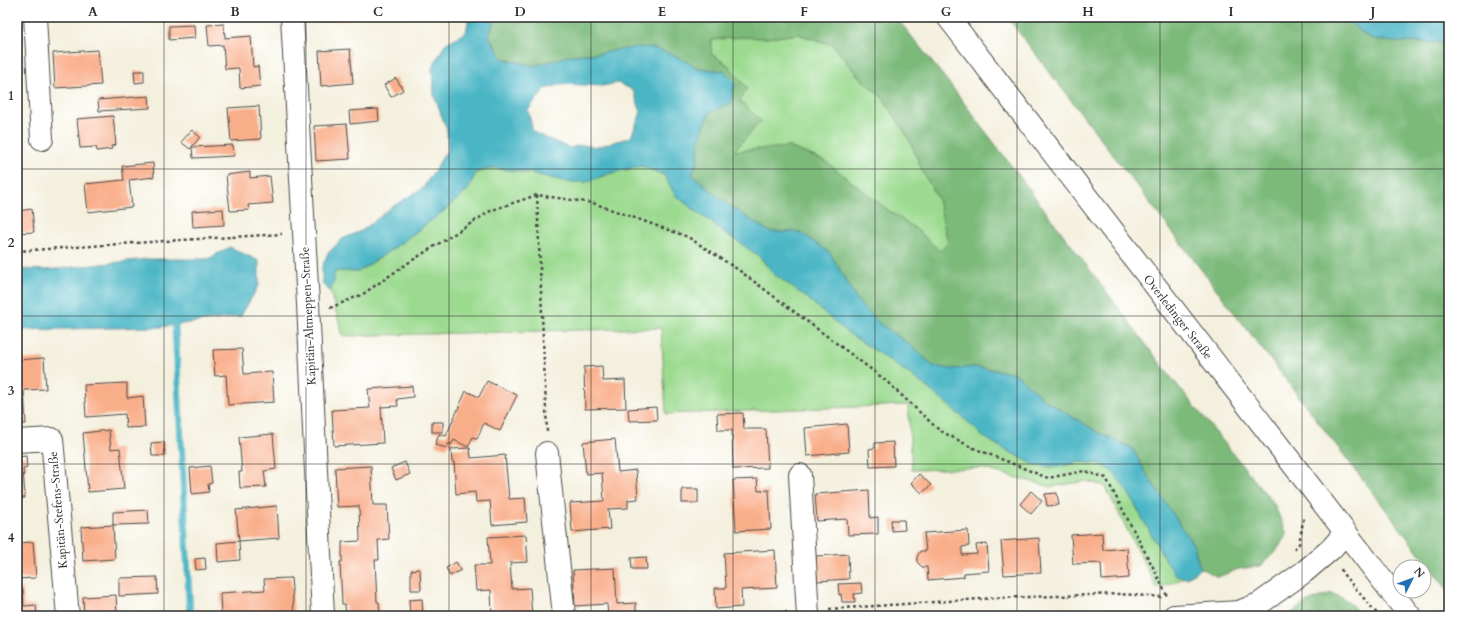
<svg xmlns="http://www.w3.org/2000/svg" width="1466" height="633" font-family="Cardo,serif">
<rect width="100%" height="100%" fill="#fff"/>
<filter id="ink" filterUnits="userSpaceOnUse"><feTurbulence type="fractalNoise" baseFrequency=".025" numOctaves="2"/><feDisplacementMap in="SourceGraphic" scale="8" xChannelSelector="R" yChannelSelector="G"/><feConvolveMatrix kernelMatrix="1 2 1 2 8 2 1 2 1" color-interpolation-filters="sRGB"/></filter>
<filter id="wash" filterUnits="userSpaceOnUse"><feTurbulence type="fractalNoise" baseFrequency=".012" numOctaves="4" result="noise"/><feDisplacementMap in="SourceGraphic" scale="16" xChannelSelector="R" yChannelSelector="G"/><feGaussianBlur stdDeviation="0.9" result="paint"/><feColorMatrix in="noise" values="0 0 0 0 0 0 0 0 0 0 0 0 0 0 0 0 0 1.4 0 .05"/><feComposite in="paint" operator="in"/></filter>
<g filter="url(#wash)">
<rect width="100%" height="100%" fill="#f4f0de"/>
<g fill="#9bda8f" stroke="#63825d">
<path d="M798 34 833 45 859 77 884 99 910 141 922 170 938 199 948 243 940 252 916 229 889 211 825 161 789 147 734 151 740 101 746 88 727 64 711 54 712 40 741 37 767 38Z"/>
<path d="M641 166 664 175 676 196 720 229 759 256 774 274 806 297 848 333 894 363 923 384 966 420 982 436 1006 450 1037 466 1059 467 1079 462 1101 464 1114 473 1128 492 1166 561 1176 576 1184 578 1157 589 1105 486 1086 481 1051 487 981 468 912 470 908 405 666 414 661 328 343 336 330 291 334 281V271L358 272 394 248 440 214 468 190 476 173 495 168 586 182 611 173Z"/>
</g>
<g fill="#7cba7a" stroke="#547252" fill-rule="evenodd">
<path d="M489 17H896L952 87 1166 371 1274 504 1287 534 1277 550 1261 566 1238 569 1218 577 1200 568 1194 546 1146 473 1132 448 1099 433 1043 399 1015 373 975 367 951 369 933 366 913 347 880 324 858 302 830 253 800 232H770L746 217 717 196 692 174 697 163 699 139 710 112 724 71 698 68 676 56 601 53 572 55 535 66 503 59 489 36 493 23ZM798 34 833 45 859 77 884 99 910 141 922 170 938 199 948 243 940 251 916 229 889 211 825 161 789 147 734 151 761 121 740 101 747 88 727 64 711 54 712 40 741 37 767 38Z"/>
<path d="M1007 17H1345L1346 19C1352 24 1364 36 1371 38 1396 46 1423 39 1449 44V592Z"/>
<path d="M1332 593 1348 601 1361 616H1288L1305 603Z"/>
</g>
<g fill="#49b5c5" stroke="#3a7078" fill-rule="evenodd">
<path d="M467 17H489L493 23 489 36 503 59 535 66 572 55 601 53 636 47 653 48 676 56 698 68 724 71 735 82 731 103 710 112 699 139 697 163 692 174 717 196 746 217 770 232H800L830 253 858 302 880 324 913 347 933 366 951 369 975 367 1015 373 1043 399 1099 433 1132 448 1146 473 1194 546 1200 568 1187 578 1176 576 1166 561 1128 492 1114 473 1101 464 1079 462 1059 467 1037 466 1006 450 982 436 966 420 923 384 894 363 848 333 806 297 774 274 759 256 720 229 676 196 664 175 641 166 611 173 586 182H566L528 172 495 168 476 172 468 190 440 214 394 248 358 272 335 271 334 281 330 291 322 284V267L328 253 342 239 363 230 392 207 423 188 448 149 447 131 434 95 432 68 445 44 466 32 468 22ZM618 83 633 90 641 112 631 137 597 147 583 145 569 148 533 132 528 110 545 89 562 84 602 86Z"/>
<path d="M1345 17H1449V44C1423 39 1396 46 1371 38 1364 35 1352 24 1346 19Z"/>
<path d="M230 247 259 261V285L241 316 161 327 17 330V269L46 270 147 259H208Z"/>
</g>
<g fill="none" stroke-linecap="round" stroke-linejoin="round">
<path stroke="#49b5c5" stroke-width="7" d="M175 325 190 616"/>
</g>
<g id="blocks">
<g fill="#f9ae8a">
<path d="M315 17H348V20L315 22Z"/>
<path d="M224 24 225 38 251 36 253 67 258 66 260 86 240 88 239 68 225 69 223 45 209 46 207 25Z"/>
<path d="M194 25 195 38 169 40V26Z"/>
<path d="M350 49 353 83 321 86 319 51Z"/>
<path d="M98 50 101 85 55 88 53 53Z"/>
<path d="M134 71H144V82L135 83Z"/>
<path d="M396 78 403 90 391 97 384 85Z"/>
<path d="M149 96 150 108 99 111 98 100Z"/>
<path d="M259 106 261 139 231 141 228 108Z"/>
<path d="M378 109 379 121 350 124 349 111Z"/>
<path d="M113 116 116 145 111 146 112 149 97 151 96 147 80 148 77 119Z"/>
<path d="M347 124 350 159 316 161 314 126Z"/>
<path d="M192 130 200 137 190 149 181 142Z"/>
<path d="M233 145 234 156 193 158 192 147Z"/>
<path d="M153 163 154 177 129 180 132 207 88 212 85 184 124 180 122 166Z"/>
<path d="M250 172V178L270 176 273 203 248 205 249 210 230 211 226 175Z"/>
<path d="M32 209 34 232 17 233V211Z"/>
<path d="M223 209 224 225 193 227 192 211Z"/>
<path d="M242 349 244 374 272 372 274 402 228 405 226 375 215 376 213 350Z"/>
<path d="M44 358 46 389 24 390 26 424H17V382H19L18 360Z"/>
<path d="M602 366 603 381 625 380 626 408 585 409 584 367Z"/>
<path d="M487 381 517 395 500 431 484 423 477 439 473 437 468 447 454 440 451 445 449 443 447 448 435 445 439 434 446 436 466 391 479 397Z"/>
<path d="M127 383V398L143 396 145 427 126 428 125 414 86 417 84 385Z"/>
<path d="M412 386 413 397 397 399 398 406 381 407 383 443 334 446 332 410 370 408 368 389Z"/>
<path d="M656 407 657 420 629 421 628 409Z"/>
<path d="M743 413 744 429H766L768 468 733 469 732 430H718L717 414Z"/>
<rect x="432" y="422" width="11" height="10"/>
<path d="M847 424 849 452 807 456 805 428Z"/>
<path d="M109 430 111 449 120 448 124 489 88 492 83 433Z"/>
<path d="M273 434 276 469 264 471 266 487 240 488 239 472H242L239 437Z"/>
<path d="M615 439 618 472 636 470 638 499 628 500V508L608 509 610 529 572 532 570 503 604 501 602 473 586 474 583 442Z"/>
<path d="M164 442 165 456H152L151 443Z"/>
<path d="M893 442 894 466 870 467 869 449 875 448V443Z"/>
<path d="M470 448 471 458 505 455 509 499 525 498 527 522 492 525 490 501 476 502 475 492 456 494 454 462H452L451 449Z"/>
<path d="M26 456 27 468 23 469 25 498H17V457Z"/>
<path d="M405 462 410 474 396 480 391 468Z"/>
<path d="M210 466 212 483 208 484 209 492 192 494 190 468Z"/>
<path d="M371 466 373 505H387L389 539 378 540 379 560H375L377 602H379L380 616H346L345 604H342L340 562H342V542L360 541 359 506 337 507 335 468Z"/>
<path d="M919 474 931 485 922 493 911 483Z"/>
<path d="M757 479 758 491 769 490 771 529 736 531 733 480Z"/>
<rect x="682" y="489" width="16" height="14"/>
<path d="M869 490 870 518 878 517V534L848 535 847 519 817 521 815 494Z"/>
<path d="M1031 491 1042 501 1031 514 1020 504Z"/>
<path d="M1057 493 1059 505 1047 506 1045 494Z"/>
<path d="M277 506 279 538 239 541 236 510Z"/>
<path d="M148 510 149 524 113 525V512Z"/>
<path d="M891 520H904L905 530 892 531Z"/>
<path d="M113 525 115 559 83 561 81 527Z"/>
<path d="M968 530 969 546 962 547V555L977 554 976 545 987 544 989 571 964 573V577L928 580 927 567H922L917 562V557L920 551H926L924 533Z"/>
<path d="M1102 533 1103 550 1127 548 1129 578 1102 580 1101 563 1073 564 1071 535Z"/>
<path d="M526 535 528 562 510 563 512 589 530 588 532 616H492L491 590 476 591 474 565H490L488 537Z"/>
<path d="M1039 538 1041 573 1004 575 1001 541Z"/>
<path d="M239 541 240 560 218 562 217 543Z"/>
<path d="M33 542 36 578 17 579V543Z"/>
<path d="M775 550 777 588 741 590 742 607 716 609 715 588H726L724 553Z"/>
<path d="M848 554 849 579 817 581 816 556Z"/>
<path d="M646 557 647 569H632L631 558Z"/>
<path d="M205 558 206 569 196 570 195 559Z"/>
<path d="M456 562 461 570 450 576 446 568Z"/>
<path d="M615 568 617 604 636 603V616H608L607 604 575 606 573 570Z"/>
<path d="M420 569 421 590H411V570Z"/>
<path d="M157 577 158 594 119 596V578Z"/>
<path d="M291 578 294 612 270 614V616H221L220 593 265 590 264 579Z"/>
<path d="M861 583 862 593 854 594 855 602H842L841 594 839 595 838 584Z"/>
<path d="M17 589H23L24 606 36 605 37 616H17Z"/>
<path d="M116 595 117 616H84L83 597Z"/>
<path d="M422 599 423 616H410L409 600Z"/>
</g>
</g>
</g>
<g filter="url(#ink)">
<use href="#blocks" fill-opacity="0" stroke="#494946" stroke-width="1"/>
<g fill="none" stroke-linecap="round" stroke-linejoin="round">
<g stroke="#494946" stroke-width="24">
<g id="minor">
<path d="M35 17 42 139"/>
<path d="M292 17 308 304 323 616"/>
<path d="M948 17 1410 616"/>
<path d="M17 441 52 439 68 616"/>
<path d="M547 453 564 616"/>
<path d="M800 475 808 616"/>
<path d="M1174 616 1239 612 1259 604 1304 572 1331 549 1345 533"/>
</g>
</g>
<g stroke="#494946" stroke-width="2.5" stroke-dasharray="3 3" stroke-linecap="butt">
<path d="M537 195 547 433"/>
<path d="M17 251 165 241 282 234"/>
<path d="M330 308 363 294 408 263 492 210 537 195 593 203 688 237 740 271 884 379 939 430 971 447 1048 478 1084 471 1106 478 1154 569 1167 596"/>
<path d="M1294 549 1299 544 1304 516"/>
<path d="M1341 569 1343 574 1379 616"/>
<path d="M829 609 995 598 1120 594 1162 597"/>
<path d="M719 616 787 612"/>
</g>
<use href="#minor" stroke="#fff" stroke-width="22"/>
</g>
</g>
<path fill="none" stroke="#2b2b2b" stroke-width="1" stroke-opacity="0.55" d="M164 17V616M306 17V616M449 17V616M591 17V616M733 17V616M875 17V616M1017 17V616M1160 17V616M1302 17V616M17 169H1449M17 316H1449M17 464H1449"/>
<g text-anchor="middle" stroke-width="4" stroke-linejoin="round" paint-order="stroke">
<g font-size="12" fill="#2b2b2b" stroke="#fff">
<text transform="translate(308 316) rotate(-93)" y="4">Kapitän-Altmeppen-Straße</text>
<text transform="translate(1178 317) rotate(52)" y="4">Overledinger Straße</text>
<text transform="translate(58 510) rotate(-95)" y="4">Kapitän-Stefens-Straße</text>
</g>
</g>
<rect width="1466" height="633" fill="none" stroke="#fff" stroke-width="44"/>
<g transform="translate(1412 579) rotate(48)"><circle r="19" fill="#ffffff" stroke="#aaaaaa"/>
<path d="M0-3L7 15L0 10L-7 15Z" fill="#1f6fb2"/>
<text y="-6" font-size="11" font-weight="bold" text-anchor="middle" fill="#2b2b2b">N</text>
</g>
<rect x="22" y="22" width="1422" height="589" fill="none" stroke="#2b2b2b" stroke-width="1.5"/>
<g font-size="13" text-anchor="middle" font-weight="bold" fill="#2b2b2b">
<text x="93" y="16">A</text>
<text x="235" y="16">B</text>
<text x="378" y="16">C</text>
<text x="520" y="16">D</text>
<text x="662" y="16">E</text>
<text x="804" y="16">F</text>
<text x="946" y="16">G</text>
<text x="1088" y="16">H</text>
<text x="1231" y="16">I</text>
<text x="1373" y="16">J</text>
<text x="11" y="100">1</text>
<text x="11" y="247">2</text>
<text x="11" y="395">3</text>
<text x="11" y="542">4</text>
</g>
</svg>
